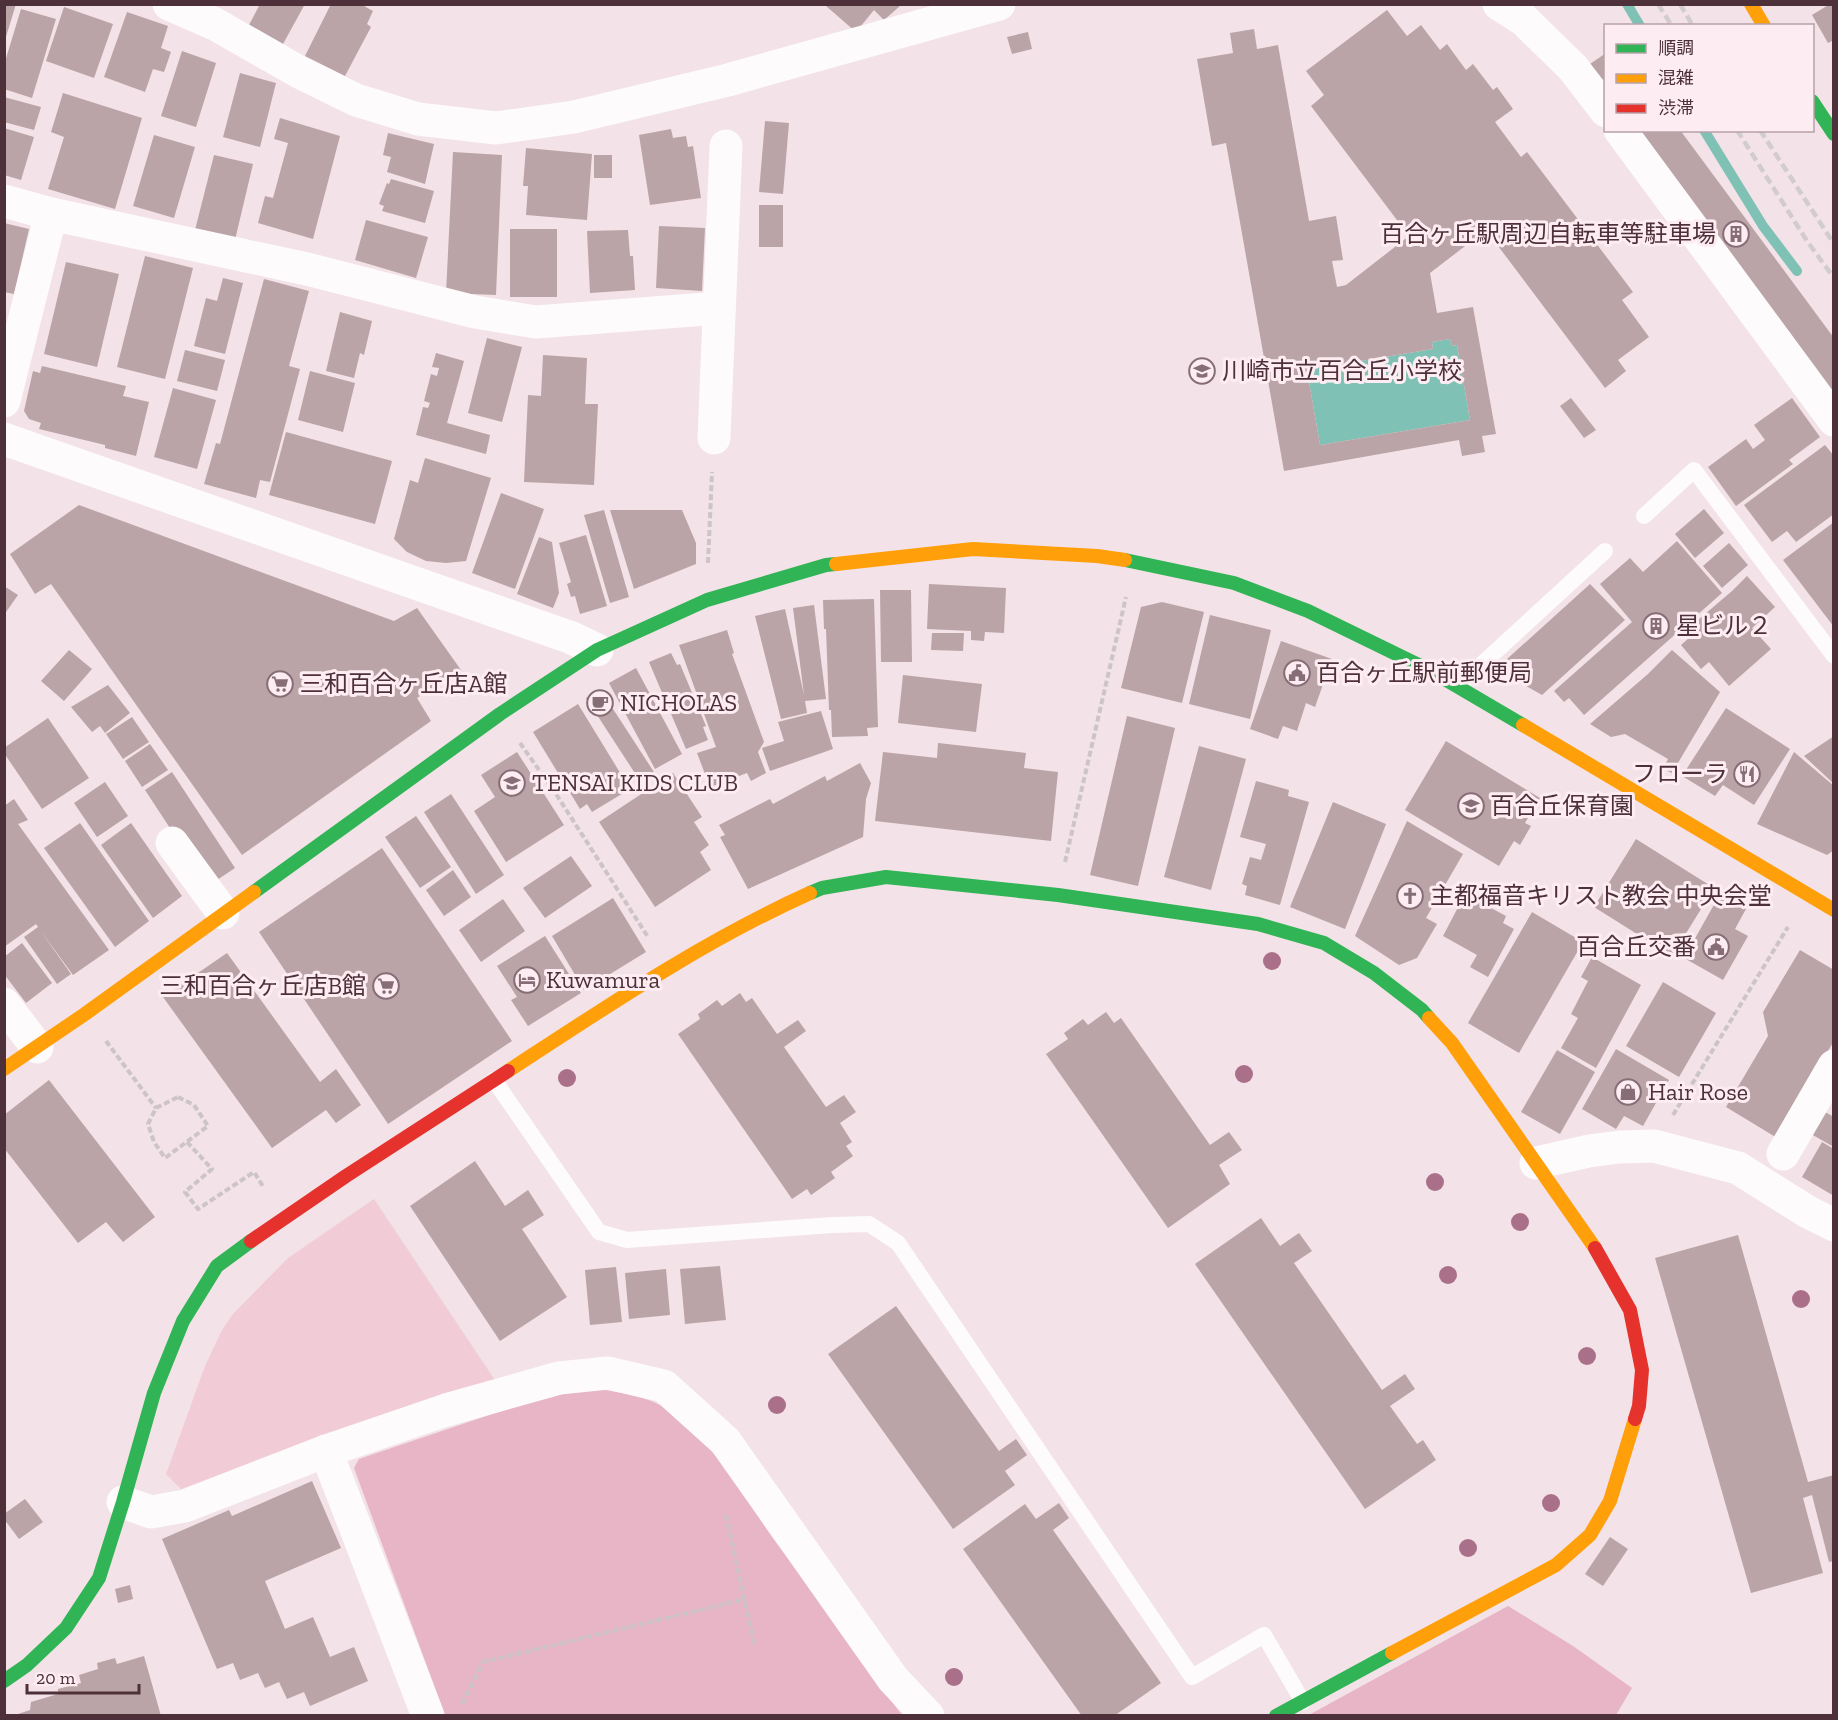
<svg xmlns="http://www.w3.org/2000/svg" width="1838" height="1720" font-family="'Zilla Slab','Noto Sans JP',serif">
<rect width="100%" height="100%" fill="#f3e2e7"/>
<path fill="#f1ccd7" d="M374 1199 495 1380 308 1441 181 1489 166 1474 205 1366 222 1330 233 1314 288 1258Z"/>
<g fill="#e7b5c5">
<path d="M600 1389C626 1394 652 1397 673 1413 715 1445 741 1492 770 1534 776 1543 783 1551 790 1560 827 1612 862 1665 902 1715H445L354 1468 359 1459 534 1400 557 1395Z"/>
<path d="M1508 1606 1573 1646 1632 1688 1616 1715 1307 1716Z"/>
</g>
<path fill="#7fc1b5" d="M1450 339 1452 346 1457 345 1470 420 1320 445 1307 370 1433 349 1432 342Z"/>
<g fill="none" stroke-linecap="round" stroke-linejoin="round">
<g stroke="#7fc1b5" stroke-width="10">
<path d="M1627 4 1640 26"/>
<path d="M1704 130 1763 226 1797 271"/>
</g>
</g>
<g fill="#baa4a7" fill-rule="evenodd">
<path d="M4 4H16L5 40H4Z"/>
<path d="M260 4H305L283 44 249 25Z"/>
<path d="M331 4H365L364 6 373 11 367 24 371 27 345 76 305 56Z"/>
<path d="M827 4H898L900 6 884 20 874 10 856 32 826 6Z"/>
<path d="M1830 4H1834V40L1828 43 1812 15Z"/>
<path d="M64 7 113 24 94 78 46 61Z"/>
<path d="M21 9 56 19 32 98 4 89V65Z"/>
<path d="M1387 10 1407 36 1421 25 1440 50 1447 44 1466 70 1473 64 1493 90 1497 87 1513 109 1495 122 1521 157 1527 152 1633 292 1622 300 1649 337 1618 360 1626 371 1605 388 1486 230 1430 273 1437 313 1473 307 1496 434 1482 436 1485 452 1462 456 1459 440 1284 471 1226 143 1212 146 1197 59 1233 53 1230 33 1254 29 1257 49 1278 45 1309 221 1336 216 1343 260 1332 261 1337 287 1346 285 1409 236 1311 106 1324 95 1306 71ZM1450 339 1452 346 1457 345 1470 420 1320 445 1307 370 1433 349 1432 342Z"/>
<path d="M127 12 168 26 161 48 171 52 164 72 153 69 145 92 104 77Z"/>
<path d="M1028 32 1032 49 1012 54 1007 37Z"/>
<path d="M182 51 216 63 196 127 161 116Z"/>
<path d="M1606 53V84L1590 64Z"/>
<path d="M240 73 276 83 260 147 223 137Z"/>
<path d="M63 93 142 118 115 209 48 189 64 137 51 132Z"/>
<path d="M4 97 41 107 34 130 4 122Z"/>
<path d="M280 118 340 136 313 239 258 223 265 196 273 198 288 143 274 139Z"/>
<path d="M765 121 789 123 783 194 759 192Z"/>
<path d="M4 128 34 137 21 180 4 175Z"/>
<path d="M671 129 673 138 686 136 688 147 693 146 701 198 650 205 639 135Z"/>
<path d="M1640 130H1680L1834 338V394Z"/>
<path d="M388 133 434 144 425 184 387 172 391 157 383 155Z"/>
<path d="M154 135 195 147 174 218 133 206Z"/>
<path d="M526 148 592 154 587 220 526 215 528 186H523Z"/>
<path d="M453 152 502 155 496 295 446 293Z"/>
<path d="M214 155 253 164 235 240 195 230Z"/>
<rect x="594" y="155" width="18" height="23"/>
<path d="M391 179 434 191 425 223 382 211 384 206 379 204 387 183 389 184Z"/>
<rect x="759" y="205" width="24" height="42"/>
<path d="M366 220 428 237 416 278 355 260Z"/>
<path d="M4 223 29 229 14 294 4 292Z"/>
<path d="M659 226 705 228 702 291 656 288Z"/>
<rect x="510" y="229" width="47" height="68"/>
<path d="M628 230 630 256H633L635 290 590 293 587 231Z"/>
<path d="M145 256 193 268 165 379 117 367Z"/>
<path d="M66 262 119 274 97 367 44 354Z"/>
<path d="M223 278 243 283 225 354 194 346 206 298 217 301Z"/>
<path d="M264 279 309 291 289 366 300 369 270 482 260 480 256 498 204 484 216 443 220 444Z"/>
<path d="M340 312 372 321 364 355 360 353 354 378 326 371Z"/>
<path d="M487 338 522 347 502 422 468 413Z"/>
<path d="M185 350 225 360 217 391 177 381Z"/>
<path d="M436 353 464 361 447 423 490 435 486 454 416 435 423 407 428 408 430 403 424 401 431 374 437 376 439 368 432 367Z"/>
<path d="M543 355 587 358 585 404H598L594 485 524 482 528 395 541 396Z"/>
<path d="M42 366 126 386 123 396 149 402 136 456 105 448V445L39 429 41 423 29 419 24 411 33 371 40 373Z"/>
<path d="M310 371 355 383 343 432 298 420Z"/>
<path d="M173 388 216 400 197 469 154 457Z"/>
<path d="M1571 398 1596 430 1584 438 1560 406Z"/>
<path d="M1792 398 1820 437 1789 460 1793 464 1736 506 1708 467 1746 439 1753 449 1765 440 1754 425Z"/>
<path d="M286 432 392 461 375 524 269 495Z"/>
<path d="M1825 445 1834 456V514L1796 542 1787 531 1772 542 1744 505Z"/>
<path d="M425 458 491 478 466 561 446 563 426 561 407 552 394 539 410 480 418 483Z"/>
<path d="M501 493 544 509 515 589 472 573Z"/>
<path d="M79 505 394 621 417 608 461 670 417 698 431 721 242 855 51 584 35 594 10 554Z"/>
<path d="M1704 509 1724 533 1695 558 1675 534Z"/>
<path d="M604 510 629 597 610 603 584 515Z"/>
<path d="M610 510H682L696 543V564L634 589Z"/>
<path d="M1834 522V627L1783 560Z"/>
<path d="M586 535 607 606 580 614 575 596 571 597 567 584 571 582 559 543Z"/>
<path d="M539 537 552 542 559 593 553 608 517 594Z"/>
<path d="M1677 541 1722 593 1584 715 1569 698 1564 702 1554 691 1632 622 1600 584 1630 558 1643 572Z"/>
<path d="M1729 543 1748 565 1722 588 1703 566Z"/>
<path d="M1747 576 1775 607 1752 628 1771 649 1729 686 1709 662 1701 669 1681 645 1689 638 1684 632 1732 591Z"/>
<path d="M929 584 1006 588 1004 633 985 632 984 641 971 640V631L927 629Z"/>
<path d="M1590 584 1625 620 1542 695 1496 669Z"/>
<path d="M4 586 18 595 4 615Z"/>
<path d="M880 590H911L912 662H881Z"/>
<path d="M874 599 878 727 867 728 868 736 832 737 831 710H829L826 629H824L823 600Z"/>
<path d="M1162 602 1204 612 1182 703 1121 688 1141 607Z"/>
<path d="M814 605 826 699 805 701 807 713 781 719 755 616 785 609 804 695 793 608Z"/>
<path d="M1210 615 1271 630 1250 719 1189 704Z"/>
<path d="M727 630 734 653 732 654 764 742 758 752 766 773 751 781 747 773 710 787 697 753 716 747 679 645Z"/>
<path d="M932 633H964L963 651 931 650Z"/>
<path d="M1281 641 1332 659 1315 707 1306 703 1297 731 1283 726 1278 739 1250 729Z"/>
<path d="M69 650 92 669 64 701 41 681Z"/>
<path d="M1672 650 1720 692 1672 773 1663 769 1668 759 1625 734 1611 737 1590 724 1648 674Z"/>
<path d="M671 653 677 665 680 664 706 726 703 727 708 740 686 749 649 662Z"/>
<path d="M636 668 682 754 655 769 609 683Z"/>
<path d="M903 675 982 684 976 732 898 723Z"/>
<path d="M108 685 130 713 105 733 100 726 92 732 71 707Z"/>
<path d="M600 689 654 772 640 781 586 698Z"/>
<path d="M578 704 630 789 592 812 587 804 580 809 533 732Z"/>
<path d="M1726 708 1790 749 1754 805 1723 785 1715 796 1682 776Z"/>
<path d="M821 711 833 749 770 771 762 748 784 741 778 722Z"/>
<path d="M1127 716 1175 728 1138 886 1090 875Z"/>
<path d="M132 717 149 742 123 759 106 734Z"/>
<path d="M48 718 89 778 42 809 4 753V748Z"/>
<path d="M1834 736V784L1804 756Z"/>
<path d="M1446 741 1540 798 1525 823 1531 826 1520 845 1514 841 1499 866 1405 810Z"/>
<path d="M938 743 1026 753 1024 768 1058 772 1051 841 875 821 883 752 937 758Z"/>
<path d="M150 744 168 770 142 787 125 761Z"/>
<path d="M1199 746 1246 759 1211 890 1164 877Z"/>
<path d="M517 752 564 825 506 862 474 811 495 797 481 775Z"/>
<path d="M1794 752 1834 786V850L1827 855 1757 824Z"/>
<path d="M860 763 871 783 866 799 863 837 748 889 720 837 725 835 719 825 770 799 773 804 825 776 827 781Z"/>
<path d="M172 772 235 868 208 886 145 790Z"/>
<path d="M673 773 702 817 694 822 709 845 700 852 711 870 655 907 599 822Z"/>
<path d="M1256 781 1289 790 1288 796 1309 802 1280 905 1245 895 1247 886 1242 884 1250 857 1261 860 1266 844 1240 837Z"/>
<path d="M105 782 128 816 97 837 74 803Z"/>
<path d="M451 794 504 875 476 894 424 812Z"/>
<path d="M14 799 28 820 18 824 109 950 73 975 40 930 71 974 57 984 24 937 38 927 36 924 4 947V806Z"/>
<path d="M1333 802 1386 824 1345 929 1290 907Z"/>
<path d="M416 816 451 867 420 888 385 837Z"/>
<path d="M1407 821 1463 854 1426 918 1437 924 1417 958 1399 965 1355 936Z"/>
<path d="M80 823 149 921 115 947 44 848Z"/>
<path d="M131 823 182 896 153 918 101 845Z"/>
<path d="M1636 839 1714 888 1672 956 1594 907Z"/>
<path d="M382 848 512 1041 388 1124 259 932Z"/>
<path d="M571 856 592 886 545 918 523 888Z"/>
<path d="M453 870 471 897 444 916 426 890Z"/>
<path d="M1465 894 1506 916 1503 923 1514 929 1488 977 1470 967 1477 955 1443 936Z"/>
<path d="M1720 894 1746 909 1735 929 1748 936 1723 980 1684 958Z"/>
<path d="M613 898 646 952 584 990 552 936Z"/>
<path d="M503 899 525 931 481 962 459 930Z"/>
<path d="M1532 912 1583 942 1519 1053 1468 1023Z"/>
<path d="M545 936 581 993 528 1026 511 1000 517 997 497 966Z"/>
<path d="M22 943 52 983 26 1003 4 974V957Z"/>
<path d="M1800 950 1834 970V1041L1815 1072 1782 1141 1726 1107 1768 1036 1763 1012Z"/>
<path d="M227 953 320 1082 336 1069 361 1105 336 1123 326 1110 272 1148 163 997Z"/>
<path d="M1592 957 1641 985 1596 1068 1561 1048 1578 1018 1571 1014 1588 981 1581 977Z"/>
<path d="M1663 982 1716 1013 1679 1077 1626 1046Z"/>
<path d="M740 993 746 1002 752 998 777 1034 798 1020 806 1031 784 1047 826 1107 844 1095 856 1112 840 1123 852 1142 846 1146 853 1156 831 1172 835 1178 811 1195 807 1189 792 1199 678 1034 700 1019 698 1014 717 1000 722 1006Z"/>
<path d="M1106 1012 1114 1023 1121 1018 1210 1145 1229 1132 1242 1150 1219 1165 1230 1184 1168 1228 1046 1054 1068 1039 1064 1033 1083 1019 1088 1025Z"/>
<path d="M1616 1049 1669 1080 1643 1126 1624 1116 1616 1129 1582 1109Z"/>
<path d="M1557 1050 1595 1072 1560 1134 1521 1112Z"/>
<path d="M49 1080 155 1217 123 1242 106 1222 78 1243 4 1148V1115Z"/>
<path d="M1825 1112 1834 1117V1147L1811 1134Z"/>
<path d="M1822 1142 1834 1149V1196L1802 1177Z"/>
<path d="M475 1161 505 1206 528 1190 544 1215 522 1229 567 1297 500 1341 410 1206Z"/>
<path d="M1261 1218 1280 1246 1299 1233 1312 1251 1294 1263 1382 1390 1405 1374 1415 1389 1390 1406 1417 1444 1423 1440 1436 1460 1365 1509 1195 1264Z"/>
<path d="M1738 1235 1808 1482 1834 1475V1561L1829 1562 1812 1495 1803 1498 1823 1573 1751 1593 1655 1258Z"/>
<path d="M720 1266 726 1320 685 1324 680 1269Z"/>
<path d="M616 1267 622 1322 590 1325 585 1270Z"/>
<path d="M666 1269 670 1315 629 1319 625 1273Z"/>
<path d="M896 1306 999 1451 1016 1439 1027 1455 1005 1471 1015 1485 953 1529 828 1354Z"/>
<path d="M312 1481 341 1548 265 1581 285 1629 313 1617 330 1657 354 1647 368 1681 310 1706 304 1692 287 1699 279 1682 265 1688 258 1673 240 1680 233 1663 217 1669 162 1539 229 1510 232 1516Z"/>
<path d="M25 1499 43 1522 19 1539 4 1519V1514Z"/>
<path d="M1059 1503 1069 1518 1053 1530 1161 1683 1114 1716H1082L963 1549 1025 1504 1036 1519Z"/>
<path d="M1610 1537 1628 1549 1603 1586 1585 1574Z"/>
<path d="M130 1585 133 1599 118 1603 115 1589Z"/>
<path d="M144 1656 161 1716H12L30 1710 31 1702 58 1694V1689L81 1683 79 1675 98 1669 97 1663 115 1658 117 1664Z"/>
</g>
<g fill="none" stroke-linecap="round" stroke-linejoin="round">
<g stroke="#cdc4c6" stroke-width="4" stroke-dasharray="6 3" stroke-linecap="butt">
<path d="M708 563 712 472"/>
<path d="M520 743 556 794 648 937"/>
<path d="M1065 862 1126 597"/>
<path d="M106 1041 156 1108"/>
<path d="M178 1097 194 1105 208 1126 165 1158 154 1142 148 1124 156 1108Z"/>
<path d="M1673 1115 1788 927"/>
<path d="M187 1142 212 1169 185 1192 198 1209 254 1172 264 1188"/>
<path d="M726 1515 755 1647"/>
<path d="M462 1704 483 1662 746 1599"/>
</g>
<g stroke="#fdfbfb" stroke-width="16">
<path d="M1644 516 1694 470 1834 656"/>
<path d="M1458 686 1605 551"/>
<path d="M494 1080 599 1232 627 1240 832 1225 869 1224 898 1243 1192 1677 1264 1635 1303 1702"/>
</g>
<g stroke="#fdfbfb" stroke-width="33">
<path d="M169 4 215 24 299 72 356 100 418 119 496 128 574 117 728 80 999 4"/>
<path d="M1499 4 1524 20 1573 68 1606 111"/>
<path d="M1620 130 1834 420"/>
<path d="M4 201 51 214 307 269 475 312 536 322 719 308"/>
<path d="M4 401 51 214"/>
<path d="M714 438 726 146"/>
<path d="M4 439 572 638 597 650"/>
<path d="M172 843 223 913"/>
<path d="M4 1004 37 1047"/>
<path d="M1783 1154 1834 1066"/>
<path d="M1536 1163 1589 1151 1620 1147 1654 1146 1738 1168 1808 1212 1834 1225"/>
<path d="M326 1451 428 1716"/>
<path d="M123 1502 151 1512 185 1506 326 1451 446 1410 559 1378 608 1373 664 1386 725 1441 893 1679 928 1716"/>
</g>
<g stroke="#30b455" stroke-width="14">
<path d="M1812 101 1834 134"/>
<path d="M1125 560 1234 583 1308 611 1431 671 1523 725"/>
<path d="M254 892 500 714 597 650 707 600 826 565 836 564"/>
<path d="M810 893 822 888 886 877 1058 895 1258 924 1324 943 1374 973 1422 1010 1429 1018"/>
<path d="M4 1681 27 1665 66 1628 99 1578 123 1502 154 1393 183 1321 217 1266 251 1241"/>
<path d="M1276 1716 1392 1653"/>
</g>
<g stroke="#ff9f0a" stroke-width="14">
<path d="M1751 4 1764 26"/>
<path d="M836 564 973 549 1097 556 1125 560"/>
<path d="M1523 725 1834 910"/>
<path d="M1429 1018 1452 1043 1595 1248"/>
<path d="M4 1069 85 1014 254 892"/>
<path d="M508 1071C606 1007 703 941 810 893"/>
<path d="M1392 1653 1556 1565 1590 1535 1610 1501 1635 1419"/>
</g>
<g stroke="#e5322d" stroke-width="14">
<path d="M251 1241 346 1176 508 1071"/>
<path d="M1595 1248 1630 1310 1642 1370 1639 1406 1635 1419"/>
</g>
<g stroke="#d2ccce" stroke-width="4.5" stroke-dasharray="9 4.5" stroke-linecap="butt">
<path d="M1658 4 1672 26"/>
<path d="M1680 4 1693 26"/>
<path d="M1737 130 1807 241 1834 278"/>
<path d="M1760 130 1834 244"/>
</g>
</g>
<g fill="#aa708a">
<circle cx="1272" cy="961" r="9"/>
<circle cx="1244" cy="1074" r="9"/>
<circle cx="567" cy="1078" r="9"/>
<circle cx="1435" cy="1182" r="9"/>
<circle cx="1520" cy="1222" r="9"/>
<circle cx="1448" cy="1275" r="9"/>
<circle cx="1801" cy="1299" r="9"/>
<circle cx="1587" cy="1356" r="9"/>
<circle cx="777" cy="1405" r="9"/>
<circle cx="1551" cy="1503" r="9"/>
<circle cx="1468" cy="1548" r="9"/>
<circle cx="954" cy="1677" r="9"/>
</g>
<defs>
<g id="building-ring" transform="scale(1.35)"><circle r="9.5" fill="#fdedf2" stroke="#876e76" stroke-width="1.5"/><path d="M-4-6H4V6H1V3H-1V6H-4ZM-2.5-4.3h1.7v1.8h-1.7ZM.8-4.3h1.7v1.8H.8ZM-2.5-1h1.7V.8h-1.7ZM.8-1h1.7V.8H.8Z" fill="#876e76"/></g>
<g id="school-ring" transform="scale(1.35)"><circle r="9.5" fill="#fdedf2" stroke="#876e76" stroke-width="1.5"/><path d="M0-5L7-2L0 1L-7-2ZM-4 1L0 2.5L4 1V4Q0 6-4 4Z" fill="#876e76"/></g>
<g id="civic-ring" transform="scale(1.35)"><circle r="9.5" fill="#fdedf2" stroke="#876e76" stroke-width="1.5"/><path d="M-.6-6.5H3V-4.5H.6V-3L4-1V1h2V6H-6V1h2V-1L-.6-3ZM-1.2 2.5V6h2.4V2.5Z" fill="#876e76"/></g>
<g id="supermarket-ring" transform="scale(1.35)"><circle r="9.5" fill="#fdedf2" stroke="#876e76" stroke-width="1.5"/><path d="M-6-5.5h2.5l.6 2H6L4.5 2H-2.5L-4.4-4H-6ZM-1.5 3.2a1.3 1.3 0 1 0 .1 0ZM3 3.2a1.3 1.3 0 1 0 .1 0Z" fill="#876e76"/></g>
<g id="cafe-ring" transform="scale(1.35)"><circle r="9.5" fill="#fdedf2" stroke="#876e76" stroke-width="1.5"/><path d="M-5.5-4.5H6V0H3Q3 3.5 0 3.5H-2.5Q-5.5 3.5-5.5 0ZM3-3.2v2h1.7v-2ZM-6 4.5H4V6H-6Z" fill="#876e76"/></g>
<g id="restaurant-ring" transform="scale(1.35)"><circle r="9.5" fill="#fdedf2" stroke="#876e76" stroke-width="1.5"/><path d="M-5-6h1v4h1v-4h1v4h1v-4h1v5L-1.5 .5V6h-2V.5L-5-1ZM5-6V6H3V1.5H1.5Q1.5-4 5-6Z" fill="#876e76"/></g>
<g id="church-ring" transform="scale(1.35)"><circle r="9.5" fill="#fdedf2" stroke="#876e76" stroke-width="1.5"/><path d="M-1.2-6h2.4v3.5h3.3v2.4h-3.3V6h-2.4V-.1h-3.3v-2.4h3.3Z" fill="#876e76"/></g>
<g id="hotel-ring" transform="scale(1.35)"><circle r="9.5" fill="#fdedf2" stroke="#876e76" stroke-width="1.5"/><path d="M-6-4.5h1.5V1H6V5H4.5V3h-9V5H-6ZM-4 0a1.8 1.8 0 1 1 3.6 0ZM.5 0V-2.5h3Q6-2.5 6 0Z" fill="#876e76"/></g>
<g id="shop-ring" transform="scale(1.35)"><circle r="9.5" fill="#fdedf2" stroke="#876e76" stroke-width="1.5"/><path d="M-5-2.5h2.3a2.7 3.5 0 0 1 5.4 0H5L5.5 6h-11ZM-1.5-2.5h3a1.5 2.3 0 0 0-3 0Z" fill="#876e76"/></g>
</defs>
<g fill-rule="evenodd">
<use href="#building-ring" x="1736" y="234"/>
<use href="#school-ring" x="1202" y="371"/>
<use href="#building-ring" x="1656" y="626"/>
<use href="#civic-ring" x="1297" y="673"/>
<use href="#supermarket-ring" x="280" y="684"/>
<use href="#cafe-ring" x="600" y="703"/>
<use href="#restaurant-ring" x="1747" y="774"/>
<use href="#school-ring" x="512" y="783"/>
<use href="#school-ring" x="1471" y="806"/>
<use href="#church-ring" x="1410" y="896"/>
<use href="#civic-ring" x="1716" y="947"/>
<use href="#hotel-ring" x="527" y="980"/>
<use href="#supermarket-ring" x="386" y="986"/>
<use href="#shop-ring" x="1628" y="1092"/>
</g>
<g text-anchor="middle" stroke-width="6" stroke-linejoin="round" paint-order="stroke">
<g font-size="24" fill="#4d3039" stroke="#fdedf2" text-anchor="start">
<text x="1716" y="242" text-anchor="end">百合ヶ丘駅周辺自転車等駐車場</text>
<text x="1222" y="379">川崎市立百合丘小学校</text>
<text x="1676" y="634">星ビル２</text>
<text x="1316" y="681">百合ヶ丘駅前郵便局</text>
<text x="300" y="692">三和百合ヶ丘店A館</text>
<text x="620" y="711">NICHOLAS</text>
<text x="1728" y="782" text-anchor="end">フローラ</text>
<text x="532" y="791">TENSAI KIDS CLUB</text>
<text x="1490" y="814">百合丘保育園</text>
<text x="1430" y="904">主都福音キリスト教会 中央会堂</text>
<text x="1696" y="955" text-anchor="end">百合丘交番</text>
<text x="546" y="988">Kuwamura</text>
<text x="366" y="994" text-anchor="end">三和百合ヶ丘店B館</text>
<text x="1648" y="1100">Hair Rose</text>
</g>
</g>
<rect width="1838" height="1720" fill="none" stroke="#4d3039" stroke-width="12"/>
<rect x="1604" y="24" width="210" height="108" fill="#fdedf2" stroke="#b7a1a8" stroke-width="1.5"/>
<rect x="1616" y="44" width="30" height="9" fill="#30b455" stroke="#b7a1a8" stroke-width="1.5"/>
<text x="1658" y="54" font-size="18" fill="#4d3039">順調</text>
<rect x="1616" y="74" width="30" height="9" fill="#ff9f0a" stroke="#b7a1a8" stroke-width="1.5"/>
<text x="1658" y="84" font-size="18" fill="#4d3039">混雑</text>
<rect x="1616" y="104" width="30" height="9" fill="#e5322d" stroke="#b7a1a8" stroke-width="1.5"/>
<text x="1658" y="114" font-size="18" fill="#4d3039">渋滞</text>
<path d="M27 1684v9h112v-9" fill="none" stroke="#4d3039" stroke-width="3"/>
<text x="36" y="1684" font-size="18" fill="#4d3039" stroke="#fdedf2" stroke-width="4.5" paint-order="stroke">20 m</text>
</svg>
